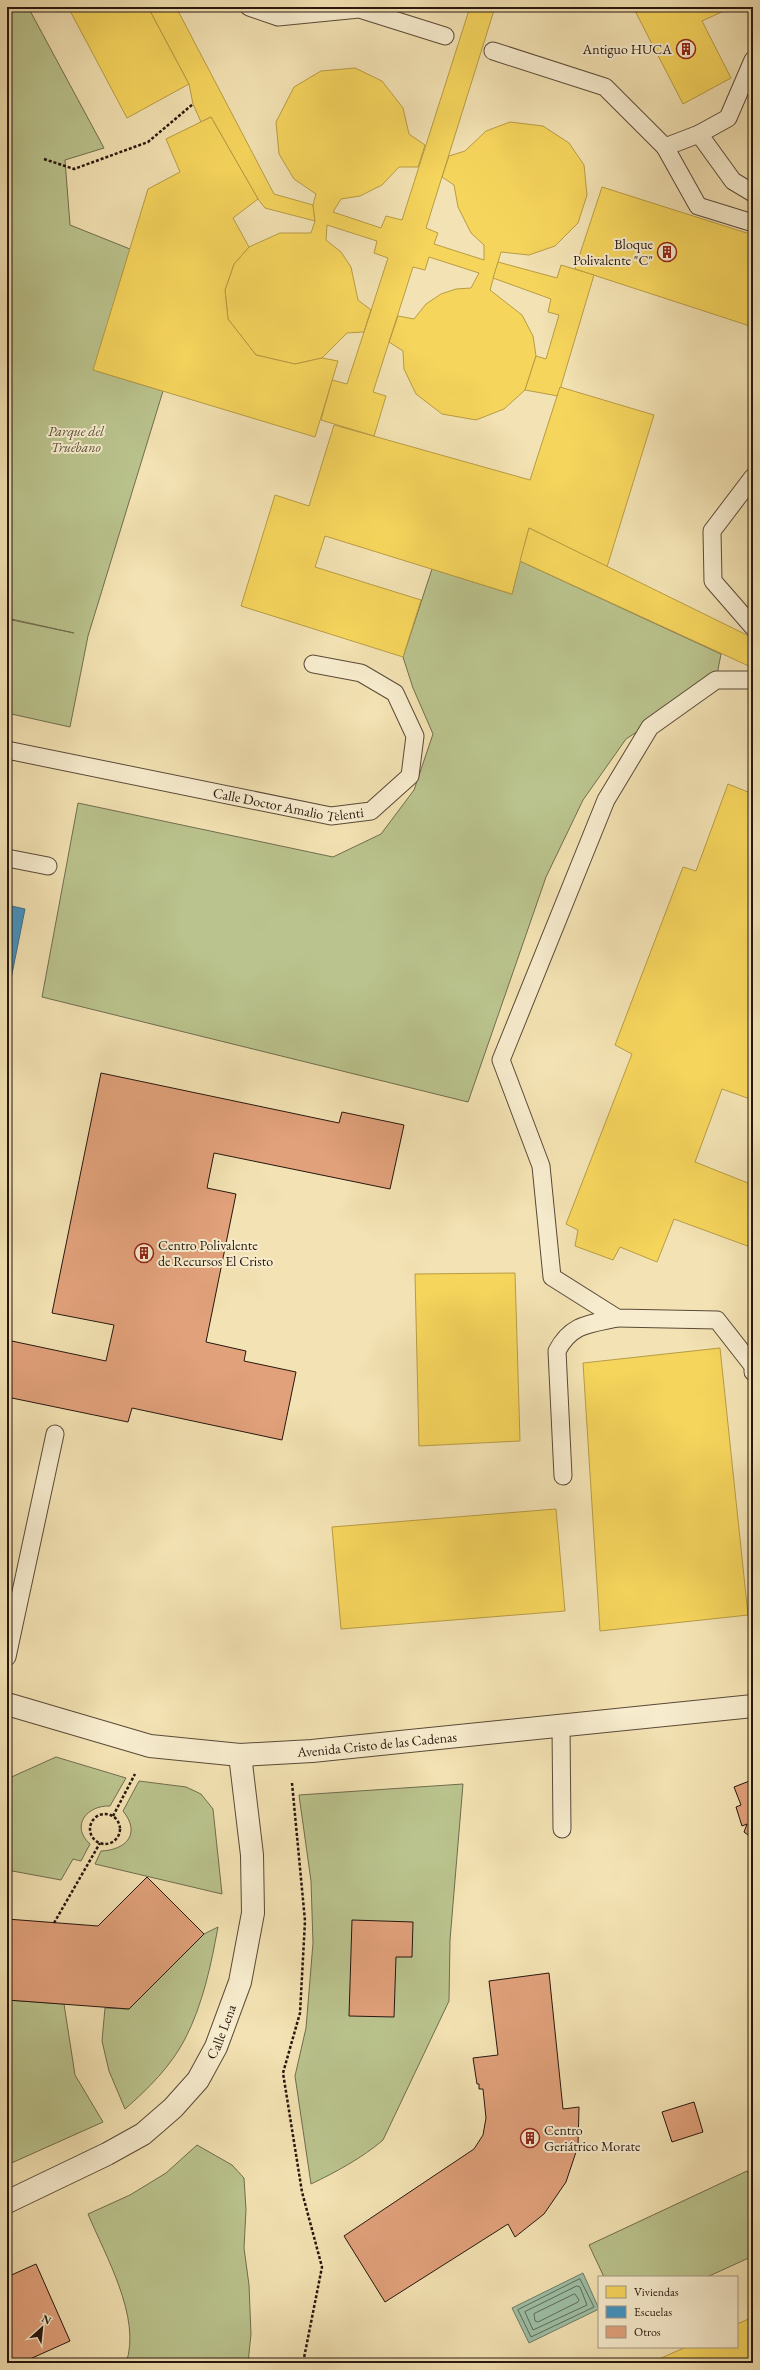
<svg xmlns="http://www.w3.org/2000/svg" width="760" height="2370" font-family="'EB Garamond',serif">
<rect width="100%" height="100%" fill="#f3e2b3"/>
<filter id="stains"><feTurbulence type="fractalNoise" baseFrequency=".005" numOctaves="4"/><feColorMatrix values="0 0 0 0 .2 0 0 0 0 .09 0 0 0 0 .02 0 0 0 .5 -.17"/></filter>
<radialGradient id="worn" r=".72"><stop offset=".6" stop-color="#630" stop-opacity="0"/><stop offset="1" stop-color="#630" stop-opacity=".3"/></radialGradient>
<g fill="#bac38d" stroke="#706d4e">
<path d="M7 7H28L104 148 65 160 70 225 130 249 94 370 163 391 88 636 70 727 7 713V619L74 633 7 618Z"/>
<path d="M520 561 721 654 716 680 626 739 583 800 546 877 468 1102 42 997 78 803 333 857 381 834 414 790 433 734 413 688 403 657 432 569 512 594Z"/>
<path d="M56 1757 126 1778 110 1806C87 1805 70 1826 90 1844L81 1861 73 1859 61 1880 7 1870V1779Z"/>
<path d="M139 1781 186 1787 201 1794 213 1809 222 1894 95 1864 101 1851C127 1850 141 1833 123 1811Z"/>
<path d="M463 1784 450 1940 449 2001 383 2140C362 2158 336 2172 311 2184L295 2076 306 2028 313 1943 311 1881 299 1795Z"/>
<path d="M218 1927C211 1965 203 2004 185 2039 171 2066 148 2089 125 2109L109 2071 102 2041 105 2008 129 2009 204 1934Z"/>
<path d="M7 2000 64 2004 75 2075 103 2122 7 2165Z"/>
<path d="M197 2145 232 2165 244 2178 246 2210 244 2248 249 2285 251 2334 248 2363H126C142 2318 105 2255 88 2214L130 2195 166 2173Z"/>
<path d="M747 2171 753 2184V2256L707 2277H604L589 2245Z"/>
</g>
<path fill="#9dbfa6" stroke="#6e7c69" d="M583 2273 599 2309 529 2343 512 2308Z"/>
<g fill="#f6d55c" stroke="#b89c45">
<path d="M68 7H148L189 84 127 118Z"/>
<path d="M148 7H176L274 194 313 205 315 221 265 208 258 199 211 117 201 122 193 104 189 84Z"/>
<path d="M470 7H495L426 228 438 233 434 244 484 260V245L471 233 458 207 454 185 442 177 449 156 465 151 486 131 510 122 543 126 569 143 584 165 587 195 578 223 555 246 529 255 501 252 490 290 522 315 533 336 536 356 525 390 504 409 476 420 442 414 416 394 404 369 403 351 389 342 398 316 414 319 426 304 441 294 456 289 471 288 479 273 429 257 425 270 413 267 373 392 386 396 374 436 321 420 332 380 347 384 364 332 388 258 374 253 377 241 327 225 326 240 341 252 351 267 358 300 371 310 364 332 347 333 322 358 295 364 256 355 228 319 225 290 234 264 249 247 280 233H311L315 221 313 205 316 194 294 179 279 154 276 122 294 87 321 71 355 68 382 81 403 108 409 134 425 145 418 167H399L382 185 360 196 341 199 333 212 381 228 386 216 402 220Z"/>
<path d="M633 7H724L726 10 702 21 731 78 683 104Z"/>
<path d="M211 117 258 199 233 218 249 247 234 264 225 290 228 319 256 355 295 364 322 358 338 361 315 437 93 370 148 189 180 172 166 139Z"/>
<path d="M602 187 753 235V327L575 269Z"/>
<path d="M498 262 557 278 561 265 594 275 558 396 525 390 536 356 546 359 559 315 548 312 551 299 493 278Z"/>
<path d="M560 387 654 415 607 567 529 528 512 594 325 536 315 567 421 600 403 657 241 606 275 495 309 506 334 425 530 480Z"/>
<path d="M529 528 753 638V668L520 561Z"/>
<path d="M728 784 753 794V1100L722 1089 695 1162 753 1185V1248L674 1219 657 1262 620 1247 613 1260 575 1246 578 1230 566 1224 632 1054 615 1045 683 867 696 871Z"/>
<path d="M515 1273 520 1441 419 1446 415 1274Z"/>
<path d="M720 1348 748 1615 600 1631 583 1363Z"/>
<path d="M556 1509 565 1611 341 1629 332 1527Z"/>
<path d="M753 2317V2363H650L686 2347H737V2324Z"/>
</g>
<path fill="#4393c3" stroke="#3b6e8d" d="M7 905 25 909 11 979 7 978Z"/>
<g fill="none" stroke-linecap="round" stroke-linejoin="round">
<g stroke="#626b5a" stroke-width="1">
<path d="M580 2279 594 2307 531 2337 518 2310Z"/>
<path d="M577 2286 580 2287 587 2305 533 2330 525 2312Z"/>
<path d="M575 2294 579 2300 578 2302 538 2322 535 2321 534 2314Z"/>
</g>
</g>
<g fill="#e1a17b" stroke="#27170e">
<path d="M101 1073 339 1123 342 1112 404 1125 390 1189 214 1153 207 1188 236 1194 206 1342 246 1351 244 1361 296 1372 282 1440 132 1408 128 1422 7 1397V1340L106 1361 114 1325 52 1313Z"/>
<path d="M752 1780 753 1784V1849L748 1843 752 1838 744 1832 747 1824 742 1826 736 1807 741 1805 734 1787Z"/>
<path d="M147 1877 204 1934 129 2009 7 2000V1919L98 1926Z"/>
<path d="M352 1920 413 1922 412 1957H396L394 2017 349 2016Z"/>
<path d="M549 1973 563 2109 579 2107 578 2146 566 2182 544 2214 515 2237 508 2224 385 2302 344 2236 474 2149 483 2135 486 2118 483 2089H479V2084H477L473 2058 498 2055 489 1981Z"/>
<path d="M694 2102 703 2132 672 2142 662 2112Z"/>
<path d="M36 2264 70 2341 21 2363H7V2277Z"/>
</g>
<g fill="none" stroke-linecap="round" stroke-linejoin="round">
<g stroke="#5a4a37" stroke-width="19">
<g id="service">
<path d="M249 7 278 17 359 9 445 36"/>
<path d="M493 51 605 87 665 147 699 134 728 118 753 60"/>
<path d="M699 134 733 181 753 193"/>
<path d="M665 147 698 206 753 223"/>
<path d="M753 477 712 531 713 581 753 627"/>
<path d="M753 680H716L650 727 606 800 501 1060 541 1166 552 1277 617 1318 717 1320 753 1366V1372"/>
<path id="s1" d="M7 750 331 816 371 811 410 776 415 736 395 693 361 673 313 664"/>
<path d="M7 858 48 866"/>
<path d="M563 1476 557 1351C571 1324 589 1324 617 1318"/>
<path d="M7 1657 55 1434"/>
<path d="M561 1726 562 1829"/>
</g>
</g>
<g stroke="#5a4a37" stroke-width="24">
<g id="minor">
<path id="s2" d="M7 2202 107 2154 143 2134 173 2108 198 2080 216 2047 240 1982 253 1913 252 1855 240 1755"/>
</g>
</g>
<g stroke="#5a4a37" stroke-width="24">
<g id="tertiary">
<path id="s3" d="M7 1704 150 1746 240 1755 312 1751 753 1706"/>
</g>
</g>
<g stroke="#27170e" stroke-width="2.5" stroke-dasharray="3 2" stroke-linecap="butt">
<path d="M44 159 74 169 148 142 193 104"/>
<path d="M292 1783 305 1921 300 2013 283 2073 302 2192 322 2267 303 2363"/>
<circle cx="105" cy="1829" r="15"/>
<path d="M113 1816 135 1774"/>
<path d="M54 1923 100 1843"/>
</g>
<use href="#service" stroke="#f7ecce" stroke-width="17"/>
<use href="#minor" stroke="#f7ecce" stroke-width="22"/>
<use href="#tertiary" stroke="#f7ecce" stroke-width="22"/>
</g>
<defs>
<g id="building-ring" transform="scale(1)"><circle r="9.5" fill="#f7ecce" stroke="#8f2418" stroke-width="1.5"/><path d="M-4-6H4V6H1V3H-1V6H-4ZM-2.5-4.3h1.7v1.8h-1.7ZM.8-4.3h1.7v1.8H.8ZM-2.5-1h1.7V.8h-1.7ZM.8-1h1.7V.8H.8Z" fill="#8f2418"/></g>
</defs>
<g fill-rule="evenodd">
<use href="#building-ring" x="686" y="49"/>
<use href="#building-ring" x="667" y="252"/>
<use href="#building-ring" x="144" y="1253"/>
<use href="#building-ring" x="530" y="2138"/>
</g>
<g text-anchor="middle" stroke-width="4" stroke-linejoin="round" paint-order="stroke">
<g font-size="14" fill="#27170e" stroke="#f7ecce" text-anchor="end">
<text x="672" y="54">Antiguo HUCA</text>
<text x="653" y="249">Bloque<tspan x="653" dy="16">Polivalente "C"</tspan></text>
<text x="158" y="1250" text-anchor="start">Centro Polivalente<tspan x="158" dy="16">de Recursos El Cristo</tspan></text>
<text x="544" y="2135" text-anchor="start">Centro<tspan x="544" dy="16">Geriátrico Morate</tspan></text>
</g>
<g font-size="14" font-style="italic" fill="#5a533a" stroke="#f7ecce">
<text x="76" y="436">Parque del<tspan x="76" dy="16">Truébano</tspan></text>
</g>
<g font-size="14" fill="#27170e" stroke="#f7ecce">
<text dy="5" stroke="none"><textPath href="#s1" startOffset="287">Calle Doctor Amalio Telenti</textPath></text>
<text dy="5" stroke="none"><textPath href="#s3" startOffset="377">Avenida Cristo de las Cadenas</textPath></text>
<text dy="5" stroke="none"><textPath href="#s2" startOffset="283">Calle Lena</textPath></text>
</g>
</g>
<rect width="760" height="2370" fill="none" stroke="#f3e2b3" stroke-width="24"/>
<rect x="8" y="8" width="744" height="2354" fill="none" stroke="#27170e" stroke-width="2"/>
<rect x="12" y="12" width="736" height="2346" fill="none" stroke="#27170e"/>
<rect x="598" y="2276" width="140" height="72" fill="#f7ecce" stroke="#a49781"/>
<rect x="606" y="2286" width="20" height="12" fill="#f6d55c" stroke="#a49781"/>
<text x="634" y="2296" font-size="12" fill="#27170e">Viviendas</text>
<rect x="606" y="2306" width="20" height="12" fill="#4393c3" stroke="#a49781"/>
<text x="634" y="2316" font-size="12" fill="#27170e">Escuelas</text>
<rect x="606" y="2326" width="20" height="12" fill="#e1a17b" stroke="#a49781"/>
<text x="634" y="2336" font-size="12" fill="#27170e">Otros</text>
<g transform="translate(42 2328) rotate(27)" stroke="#f7ecce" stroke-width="3" paint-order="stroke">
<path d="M0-3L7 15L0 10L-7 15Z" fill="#27170e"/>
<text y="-6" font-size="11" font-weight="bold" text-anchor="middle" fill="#27170e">N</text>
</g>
<rect width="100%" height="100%" filter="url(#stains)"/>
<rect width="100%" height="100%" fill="url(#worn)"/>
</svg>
